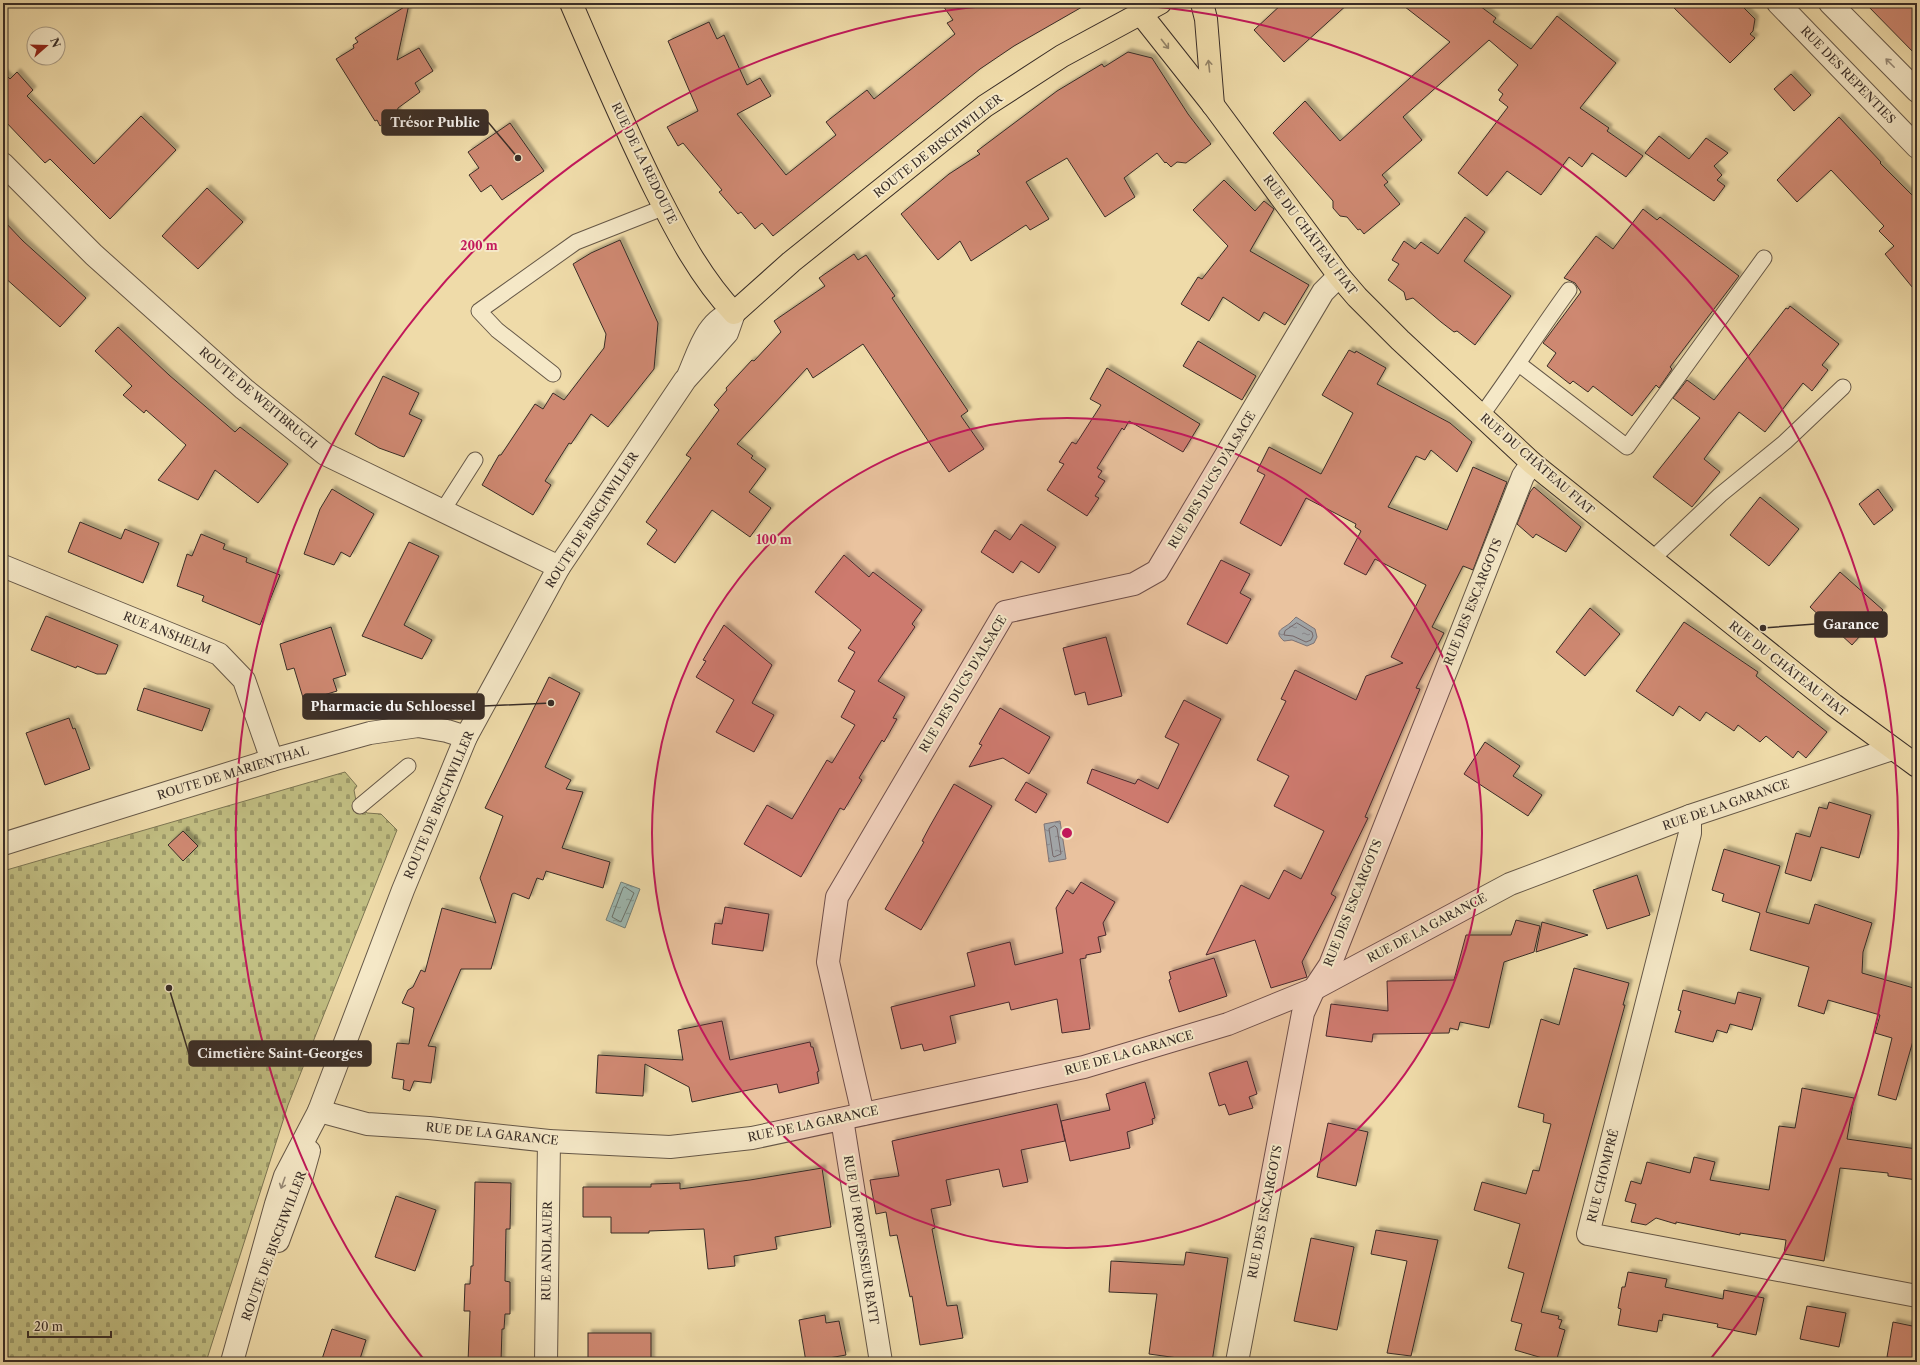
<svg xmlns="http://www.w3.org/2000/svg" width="1920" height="1365" font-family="'Libre Caslon Text',serif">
<defs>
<pattern id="cemetery-stones" width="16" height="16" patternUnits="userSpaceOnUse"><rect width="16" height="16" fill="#c1be82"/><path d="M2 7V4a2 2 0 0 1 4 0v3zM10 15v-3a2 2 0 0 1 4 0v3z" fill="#9e9b6a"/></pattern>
<pattern id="water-ripples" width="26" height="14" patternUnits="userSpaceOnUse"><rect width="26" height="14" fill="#9db9b2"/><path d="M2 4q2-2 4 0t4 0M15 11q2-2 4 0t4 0" fill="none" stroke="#819791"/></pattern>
<filter id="shadow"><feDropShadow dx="3.5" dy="-3.5" stdDeviation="1" flood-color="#0004"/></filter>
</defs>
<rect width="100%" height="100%" fill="#efdba9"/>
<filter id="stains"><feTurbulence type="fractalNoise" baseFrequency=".005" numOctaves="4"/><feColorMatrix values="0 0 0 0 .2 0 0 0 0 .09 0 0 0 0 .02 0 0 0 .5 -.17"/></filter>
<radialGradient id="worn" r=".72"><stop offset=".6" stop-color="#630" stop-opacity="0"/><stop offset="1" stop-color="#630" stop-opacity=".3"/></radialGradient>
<path fill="url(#cemetery-stones)" stroke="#7d7654" d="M345 772 357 786 354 790 356 801 367 813 381 814 397 830 288 1105 206 1362H3V871Z"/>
<g fill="url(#water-ripples)" stroke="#75817a">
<path d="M1296 617 1315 629 1317 637 1314 643 1307 646 1292 640 1284 641C1271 630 1286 628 1291 622 1293 620 1294 619 1296 617Z"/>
<path d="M1060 821 1066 859 1049 862 1044 824Z"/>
<path d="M621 882 640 889 625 928 606 920Z"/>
</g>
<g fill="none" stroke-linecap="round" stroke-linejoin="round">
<g stroke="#6b736c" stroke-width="1">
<path d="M1297 623 1312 632 1313 636 1311 640 1306 642 1293 636 1284 635 1285 631Z"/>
<path d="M1055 826 1057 828 1061 854 1054 857 1053 856 1049 829Z"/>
<path d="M625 887 634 893 621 922 612 917 623 888Z"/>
</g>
</g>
<g fill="#ce8871" stroke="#392d27" filter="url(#shadow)">
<path d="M941 3H1089L1014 46 980 69 773 236 762 223 755 229 741 212 738 214 719 192 722 190 683 143 678 146 667 127 698 111 668 41 709 22 717 39 724 35 747 85 760 78 771 96 737 114 786 175 836 135 826 122 867 90 874 99 955 34 947 23 953 20Z"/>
<path d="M1283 3H1349L1284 62 1254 30Z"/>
<path d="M1400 3H1476L1496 18 1493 22 1531 49 1557 16 1616 63 1580 108 1609 128 1607 131 1643 156 1626 177 1592 153 1582 167 1569 157 1541 195 1507 171 1487 196 1458 173 1508 107 1499 100 1503 94 1498 90 1518 65 1489 40 1403 117 1422 140 1382 175 1388 182 1384 185 1400 204 1364 234 1360 229 1358 230 1347 217 1340 216 1333 208V201L1273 133 1305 101 1340 141 1450 42Z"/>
<path d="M1669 3H1739L1755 19 1753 31 1750 34 1755 38 1730 63Z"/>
<path d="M1865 3H1917V56Z"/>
<path d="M409 4 397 60 419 48 433 71 415 83 420 92 398 108 394 124 386 122 380 126 377 120 375 121 336 59 354 48 353 45 358 42 355 38Z"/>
<path d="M1128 52 1152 58 1188 114 1211 144 1186 163 1177 162 1171 167 1166 162 1165 163 1157 153 1124 178 1135 197 1105 217 1067 158 1026 182 1049 219 1030 230 1026 225 971 261 960 241 938 260 901 214 949 174 980 154 977 151 1057 91 1102 64 1104 67Z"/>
<path d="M3 72 10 79 17 72 33 90 27 96 94 164 141 116 176 150 110 219 50 159 45 163 3 119Z"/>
<path d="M1791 74 1811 95 1794 111 1774 89Z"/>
<path d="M1839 117 1881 162 1880 163 1917 200V293L1885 254 1894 246 1879 231 1884 226 1831 170 1797 202 1777 180Z"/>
<path d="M510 123 544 171 502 200 491 185 481 192 469 175 479 168 468 152Z"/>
<path d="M1659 136 1689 159 1706 138 1728 153 1714 166 1722 175 1717 180 1725 186 1714 201 1645 153Z"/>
<path d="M1224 180 1255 211 1264 201 1274 209 1250 251 1309 285 1285 325 1264 312 1259 321 1223 297 1209 321 1181 304 1198 277 1202 279 1228 246 1193 210Z"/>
<path d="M207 188 243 222 198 269 162 236Z"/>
<path d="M1643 209 1657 220 1660 217 1739 276 1670 367 1672 369 1659 388 1656 385 1632 416 1593 386 1588 392 1573 381 1570 384 1547 366 1556 353 1543 343 1581 292 1575 283 1564 278 1596 236 1613 249Z"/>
<path d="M1465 217 1485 232 1464 261 1511 296 1475 345 1457 331 1454 332 1441 322 1413 298 1406 300 1404 292 1388 280 1399 264 1392 260 1404 241 1415 249 1421 242 1438 254Z"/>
<path d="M3 220 23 241 86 298 60 327 3 276Z"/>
<path d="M620 240 658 323 654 369 608 427 591 414 571 444 569 443 545 481 551 485 533 515 482 485 499 455H501L535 404 543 409 553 393 564 400 604 348 606 334 573 264 591 253Z"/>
<path d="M854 254 858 260 866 255 895 296 892 298 968 411 961 416 984 449 949 472 863 344 813 378 807 368 737 444 753 456 751 458 766 469 749 492 771 508 750 537 712 510 675 563 647 544 657 530 646 522 691 458 686 455 719 410 714 405 727 390 726 388 752 360 754 361 781 332 774 321 825 286 819 278Z"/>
<path d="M1790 306 1839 344 1822 365 1828 370 1812 391 1803 383 1765 432 1739 412 1704 459 1720 472 1692 507 1653 477 1700 418 1673 398 1687 380 1714 400 1786 308 1788 309Z"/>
<path d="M118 327 169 375 235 432 240 427 288 464 258 503 215 470 198 500 158 480 186 445 146 410 144 413 123 395 132 386 95 351Z"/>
<path d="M1198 341 1256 376 1242 400 1183 366Z"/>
<path d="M1349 350 1355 353 1356 351 1386 368 1377 384 1450 423 1472 442 1457 472 1431 450 1425 460 1416 456 1388 507 1447 530 1473 467 1507 482 1473 570 1463 566 1432 627 1444 633 1416 688 1420 689 1365 817 1368 818 1331 894 1336 897 1302 962 1307 977 1271 988 1255 940 1206 955 1241 885 1269 899 1284 870 1301 879 1324 831 1274 806 1289 776 1257 760 1286 701 1281 699 1295 670 1356 700 1366 676 1403 663 1391 657 1426 585 1375 559 1366 575 1344 564 1361 531 1355 527 1356 524 1306 498 1281 546 1240 523 1265 475 1257 471 1269 447 1321 474 1353 413 1322 395Z"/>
<path d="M1107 368 1200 424 1183 452 1129 421 1124 430 1122 428 1097 468 1102 471 1098 477 1105 481 1095 496 1099 498 1087 516 1047 490 1064 464 1059 462 1072 442 1076 444 1101 405 1090 399Z"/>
<path d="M383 376 419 393 409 414 422 420 404 457 379 448 355 434Z"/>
<path d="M1534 487 1581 527 1566 552 1536 534 1533 538 1517 524 1530 492Z"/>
<path d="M332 489 374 514 350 557 341 552 334 565 304 554 320 509Z"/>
<path d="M1878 489 1893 510 1874 525 1859 504Z"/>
<path d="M1760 497 1799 529 1769 566 1730 535Z"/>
<path d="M80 522 121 539 125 529 159 543 143 583 68 552Z"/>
<path d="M1021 524 1056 547 1039 573 1021 561 1013 573 981 552 995 530 1010 540Z"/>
<path d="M201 534 225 544 223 549 247 558 246 562 280 575 260 625 202 601 204 596 177 586 187 554 192 556Z"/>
<path d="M409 542 439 556 404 625 432 640 422 659 362 636Z"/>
<path d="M844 555 869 577 873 572 922 610 912 624 915 627 878 681 905 697 893 718 897 719 884 742 882 740 859 778 862 780 844 810 840 808 801 877 744 844 767 805 792 819 827 760 832 763 855 725 841 717 855 691 838 681 855 652 848 648 861 630 815 592Z"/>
<path d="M1221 560 1250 574 1240 593 1251 599 1227 644 1187 624Z"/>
<path d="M1840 572 1883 610 1852 645 1839 633 1827 632 1823 619 1810 607Z"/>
<path d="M1590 608 1620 634 1585 676 1556 652Z"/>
<path d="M46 616 118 645 106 674H97L77 666 76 668 31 650Z"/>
<path d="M1684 622 1758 672 1756 676 1827 732 1806 758 1798 751 1793 758 1766 736 1760 742 1738 725 1734 731 1706 712 1700 721 1679 706 1673 716 1636 691Z"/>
<path d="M724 625 772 665 752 703 774 715 754 752 716 732 734 700 696 677 706 661 703 660Z"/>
<path d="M331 627 346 675 333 679 337 691 304 701 294 668 287 670 280 644Z"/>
<path d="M1106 637 1122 696 1088 705 1085 692 1075 695 1063 648Z"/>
<path d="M549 677 580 693 545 767 571 780 566 789 583 792 562 848 610 862 603 888 546 871 543 880 537 878 529 899 514 893 512 894 491 969H461L428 1046 436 1047 431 1083 414 1081 410 1091 403 1089 404 1080 392 1078 397 1043 409 1044 414 1008 402 1003 408 990 413 987 421 970 425 972 442 908 496 923 480 878 503 816 485 808Z"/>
<path d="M144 688 210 709 202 731 137 710Z"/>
<path d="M1184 700 1221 719 1168 823 1087 783 1092 769 1135 784 1138 779 1158 789 1179 744 1165 737Z"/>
<path d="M1000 708 1050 737 1029 774 1003 758 969 767 982 745 979 744Z"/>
<path d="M69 718 73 729 75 728 90 769 45 785 26 733Z"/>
<path d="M1485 742 1520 766 1513 776 1542 795 1528 816 1464 774Z"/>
<path d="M1026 782 1047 794 1036 813 1015 800Z"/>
<path d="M954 784 992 806 921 930 885 909 924 842 922 841 930 826Z"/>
<path d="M1829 802 1871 815 1859 858 1821 847 1811 881 1785 873 1796 833 1810 837 1819 807 1827 809Z"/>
<path d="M183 831 198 846 183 861 168 845Z"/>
<path d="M1724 849 1780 866 1766 912 1809 924 1815 904 1872 923 1863 952 1862 973 1917 989V1027L1896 1100 1878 1095 1892 1038 1875 1033 1880 1015 1828 1000 1824 1014 1798 1006 1809 967 1750 950 1760 913 1722 901 1724 894 1712 890Z"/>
<path d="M1637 875 1650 915 1607 929 1593 890Z"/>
<path d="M1081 882 1115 902 1103 923 1106 935 1098 937 1101 952 1086 955V958L1080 959 1090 1029 1062 1033 1057 999 1011 1010 1009 1002 950 1016 956 1043 924 1051 922 1044 901 1049 891 1007 975 986 967 953 1010 942 1015 965 1063 953 1056 908 1067 890 1073 894Z"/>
<path d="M725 907 769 914 763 951 712 944 715 923 722 924Z"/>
<path d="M1516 920 1540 926 1534 952 1504 962 1489 1028 1460 1022 1458 1030 1450 1028 1449 1033 1373 1034 1372 1042 1326 1036 1331 1004 1388 1011 1387 981 1454 980 1466 935H1511Z"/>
<path d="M1542 922 1588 935 1536 952Z"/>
<path d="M1214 958 1227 996 1179 1012 1169 980 1171 979 1169 972Z"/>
<path d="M1574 968 1629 983 1623 1005H1625L1541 1312 1559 1316 1558 1319 1562 1320 1559 1328 1565 1330 1556 1362 1515 1350 1522 1324 1511 1321 1524 1273 1508 1268 1520 1224 1474 1210 1482 1182 1526 1194 1533 1170 1539 1171 1551 1124 1543 1122 1544 1114 1518 1107 1541 1019 1559 1025Z"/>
<path d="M1683 990 1735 1004 1738 992 1761 998 1752 1030 1730 1024 1727 1033 1717 1030 1713 1042 1675 1032 1681 1011 1678 1010Z"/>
<path d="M722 1021 730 1060 810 1042 811 1047H813L819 1071 817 1072 819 1083 779 1093 777 1084 692 1102 689 1087 645 1064 643 1096 596 1093 598 1055 683 1060 678 1030Z"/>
<path d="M1247 1061 1257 1094 1249 1097 1253 1108 1229 1115 1225 1104 1219 1106 1209 1073Z"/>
<path d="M1145 1082 1155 1118 1152 1119 1153 1124 1127 1132 1130 1148 1070 1161 1061 1121 1110 1110 1106 1094Z"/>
<path d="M1802 1088 1854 1098 1847 1139 1917 1149V1180L1888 1176V1173L1840 1168 1824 1261 1784 1254 1786 1240 1740 1233V1235L1676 1222V1224L1656 1218 1646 1225 1631 1222 1636 1204 1625 1201 1631 1181 1641 1184 1647 1162 1690 1173 1694 1157 1715 1162 1710 1180 1769 1190 1779 1126 1795 1128Z"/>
<path d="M1057 1104 1065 1141 1021 1150 1028 1182 1003 1187 999 1169 946 1180 951 1205 931 1209 935 1228 932 1229 947 1306 957 1305 963 1338 920 1345 912 1296 910 1297 897 1235 890 1236 886 1212 876 1214 870 1180 899 1176 892 1141Z"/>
<path d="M1328 1123 1368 1132 1356 1186 1317 1177Z"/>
<path d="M822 1168 831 1227 775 1237 777 1249 734 1256 735 1266 708 1269 704 1229 649 1231V1233H611V1217H583V1187H651V1184L680 1183V1189L750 1180Z"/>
<path d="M475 1182 511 1183 510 1229H506L505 1281 510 1282V1314H505L504 1329H502L501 1362H468L470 1311H464L465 1284H470L471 1266H473Z"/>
<path d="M396 1196 436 1210 415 1271 375 1257Z"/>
<path d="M1376 1230 1438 1240 1411 1356 1387 1353 1407 1261 1371 1254Z"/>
<path d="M1311 1238 1354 1247 1337 1330 1294 1321Z"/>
<path d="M1186 1252 1228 1258 1212 1362H1178V1358L1149 1354 1157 1294 1109 1292 1111 1261 1184 1265Z"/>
<path d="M1628 1272 1667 1279 1665 1287 1723 1299 1724 1290 1764 1298 1756 1335 1717 1327 1718 1324 1663 1314 1662 1321 1659 1320 1657 1332 1618 1325 1621 1309 1618 1308 1622 1287H1625Z"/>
<path d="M1807 1306 1846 1313 1839 1347 1800 1339Z"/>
<path d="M825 1315 826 1323 839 1321 846 1355 806 1362 799 1320Z"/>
<path d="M1893 1322 1917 1327V1362L1887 1357Z"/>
<path d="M332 1329 366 1340 359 1362H321Z"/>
<rect x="588" y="1333" width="63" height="29"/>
</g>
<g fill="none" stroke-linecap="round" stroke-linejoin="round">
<g stroke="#665848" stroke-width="17">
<g id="service">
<path d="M1519 364 1627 447 1764 258"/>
<path d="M553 374 497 330 479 311 576 242 665 207"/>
<path d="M1481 416C1512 374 1539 331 1569 290"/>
<path d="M443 510 475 460"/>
<path d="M1651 560 1720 495 1785 442 1843 387"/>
<path d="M360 806 408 766"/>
</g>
</g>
<g stroke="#665848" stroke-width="24">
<g id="minor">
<path d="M1778 3 1917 147"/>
<path d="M1830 3 1917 91"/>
<path d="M3 164 94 255 244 389 325 454 559 567"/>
<path d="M3 566 219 654 244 680 272 760"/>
<path d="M1690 816V833L1588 1234 1917 1296"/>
<path d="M319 1111 367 1124 429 1128 549 1141 670 1147 752 1138 1084 1067 1228 1024 1314 989 1510 884 1690 816 1892 749"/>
<path d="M863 1114 828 962 837 897 1005 612 1134 584 1157 571 1323 292 1339 276"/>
<path d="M842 1119 881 1362"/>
<path d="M546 1362 549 1141"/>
<path d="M1237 1362 1303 1013 1314 989 1330 965 1523 476 1532 463"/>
</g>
</g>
<g stroke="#665848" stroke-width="24">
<g id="tertiary">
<path d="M3 844 272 760 370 733 418 726 447 731 466 737"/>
<path d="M278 1241 302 1176 309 1151"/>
<path d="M232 1362 276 1204 285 1176 319 1111 403 890 466 737 559 567 685 380 727 333 734 313C707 318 698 354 688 376"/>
</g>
</g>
<g stroke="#392d27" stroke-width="24">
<g id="primary">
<path d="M571 3C598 66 625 129 656 191 678 234 700 277 734 313L791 262 985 106 1062 56 1160 3"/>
<path d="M1202 3 1206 19 1213 105"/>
<path d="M1141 14 1213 105 1339 276 1357 297 1400 340 1532 463 1834 705 1917 766"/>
</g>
</g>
<use href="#service" stroke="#f5e8c7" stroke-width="15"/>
<use href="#minor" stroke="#f5e8c7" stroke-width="22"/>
<use href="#tertiary" stroke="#f5e8c7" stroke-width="22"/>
<use href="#primary" stroke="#efdba9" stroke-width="22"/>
</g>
<defs><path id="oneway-shaft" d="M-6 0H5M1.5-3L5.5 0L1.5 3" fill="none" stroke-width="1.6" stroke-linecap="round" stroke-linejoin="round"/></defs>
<g stroke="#948468">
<use href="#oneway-shaft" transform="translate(1165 44) rotate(52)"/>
<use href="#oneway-shaft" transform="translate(1209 66) rotate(-96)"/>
</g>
<g stroke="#978a77">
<use href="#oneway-shaft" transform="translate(1890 63) rotate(-135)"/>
<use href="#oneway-shaft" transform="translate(283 1183) rotate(109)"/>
</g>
<circle cx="1067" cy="833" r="415" fill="#c2185b" fill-opacity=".12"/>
<g fill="none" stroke="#c2185b" stroke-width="2">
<circle cx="1067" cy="833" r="415"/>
<path d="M426 1362A831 831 0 0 1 1024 3M1110 3A831 831 0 0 1 1708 1362"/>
</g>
<g text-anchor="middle" stroke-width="4" stroke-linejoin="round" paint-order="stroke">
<g font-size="12" fill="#392d27" stroke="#f5e8c7">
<text transform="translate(1848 75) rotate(46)" y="4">RUE DES REPENTIES</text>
<text transform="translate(938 146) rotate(-38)" y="4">ROUTE DE BISCHWILLER</text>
<text transform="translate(644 163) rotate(64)" y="4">RUE DE LA REDOUTE</text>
<text transform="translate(1310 235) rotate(53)" y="4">RUE DU CHÂTEAU FIAT</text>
<text transform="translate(258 398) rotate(40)" y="4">ROUTE DE WEITBRUCH</text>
<text transform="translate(1537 464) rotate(41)" y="4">RUE DU CHÂTEAU FIAT</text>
<text transform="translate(1212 480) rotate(-59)" y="4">RUE DES DUCS D'ALSACE</text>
<text transform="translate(592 520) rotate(-57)" y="4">ROUTE DE BISCHWILLER</text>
<text transform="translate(1473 602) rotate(-68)" y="4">RUE DES ESCARGOTS</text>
<text transform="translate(167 633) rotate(22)" y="4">RUE ANSHELM</text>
<text transform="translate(1788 669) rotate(38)" y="4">RUE DU CHÂTEAU FIAT</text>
<text transform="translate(963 684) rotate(-59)" y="4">RUE DES DUCS D'ALSACE</text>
<text transform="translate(233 773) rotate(-17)" y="4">ROUTE DE MARIENTHAL</text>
<text transform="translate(439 805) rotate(-67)" y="4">ROUTE DE BISCHWILLER</text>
<text transform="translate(1726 805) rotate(-19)" y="4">RUE DE LA GARANCE</text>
<text transform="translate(1353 903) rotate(-68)" y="4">RUE DES ESCARGOTS</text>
<text transform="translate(1427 928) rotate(-28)" y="4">RUE DE LA GARANCE</text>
<text transform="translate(1129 1053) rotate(-16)" y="4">RUE DE LA GARANCE</text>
<text transform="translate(813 1124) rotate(-12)" y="4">RUE DE LA GARANCE</text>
<text transform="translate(492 1134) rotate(6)" y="4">RUE DE LA GARANCE</text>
<text transform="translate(1603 1176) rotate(-76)" y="4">RUE CHOMPRÉ</text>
<text transform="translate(1265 1212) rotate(-79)" y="4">RUE DES ESCARGOTS</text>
<text transform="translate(861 1240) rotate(81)" y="4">RUE DU PROFESSEUR BATT</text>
<text transform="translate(274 1246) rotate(-69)" y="4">ROUTE DE BISCHWILLER</text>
<text transform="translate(547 1251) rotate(-89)" y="4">RUE ANDLAUER</text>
</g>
</g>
<circle cx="1067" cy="833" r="6" fill="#c2185b" stroke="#f5e8c7" stroke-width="2"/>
<g font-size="12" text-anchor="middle" font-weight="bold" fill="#c2185b" stroke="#f5e8c7" stroke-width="4" stroke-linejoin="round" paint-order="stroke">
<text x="479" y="250">200 m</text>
<text x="774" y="544">100 m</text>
</g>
<path fill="none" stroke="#392d27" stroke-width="1.5" d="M518 158L488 122M1763 628L1815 624M551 703L484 706M169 988L189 1054"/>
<g fill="#392d27" stroke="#f5e8c7" stroke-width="1.5">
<circle cx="518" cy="158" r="4"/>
<circle cx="1763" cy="628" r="4"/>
<circle cx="551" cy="703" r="4"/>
<circle cx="169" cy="988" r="4"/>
</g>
<g fill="#392d27" stroke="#392d27" stroke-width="1.5">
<rect x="382" y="110" width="106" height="25" rx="4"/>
<rect x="1815" y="612" width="72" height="25" rx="4"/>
<rect x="303" y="694" width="181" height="25" rx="4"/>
<rect x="189" y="1041" width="182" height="25" rx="4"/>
</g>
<g font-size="13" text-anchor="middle" font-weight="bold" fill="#fff">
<text x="435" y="127">Trésor Public</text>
<text x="1851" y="629">Garance</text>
<text x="393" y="711">Pharmacie du Schloessel</text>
<text x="280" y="1058">Cimetière Saint-Georges</text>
</g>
<rect width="1920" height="1365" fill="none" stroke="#efdba9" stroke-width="16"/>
<rect x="4" y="4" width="1912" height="1357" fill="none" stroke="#392d27" stroke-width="2"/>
<rect x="8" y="8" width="1904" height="1349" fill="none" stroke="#392d27"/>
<g transform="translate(46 46) rotate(70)"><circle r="19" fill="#f5e8c7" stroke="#aa9d87"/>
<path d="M0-3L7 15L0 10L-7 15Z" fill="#8f2418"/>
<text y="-6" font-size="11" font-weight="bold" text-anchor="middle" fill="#392d27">N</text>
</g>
<path d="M28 1331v6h83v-6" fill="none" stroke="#392d27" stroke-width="2"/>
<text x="34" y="1331" font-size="12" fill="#392d27" stroke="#f5e8c7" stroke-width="3" paint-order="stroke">20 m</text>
<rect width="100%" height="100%" filter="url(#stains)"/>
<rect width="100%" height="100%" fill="url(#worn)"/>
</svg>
